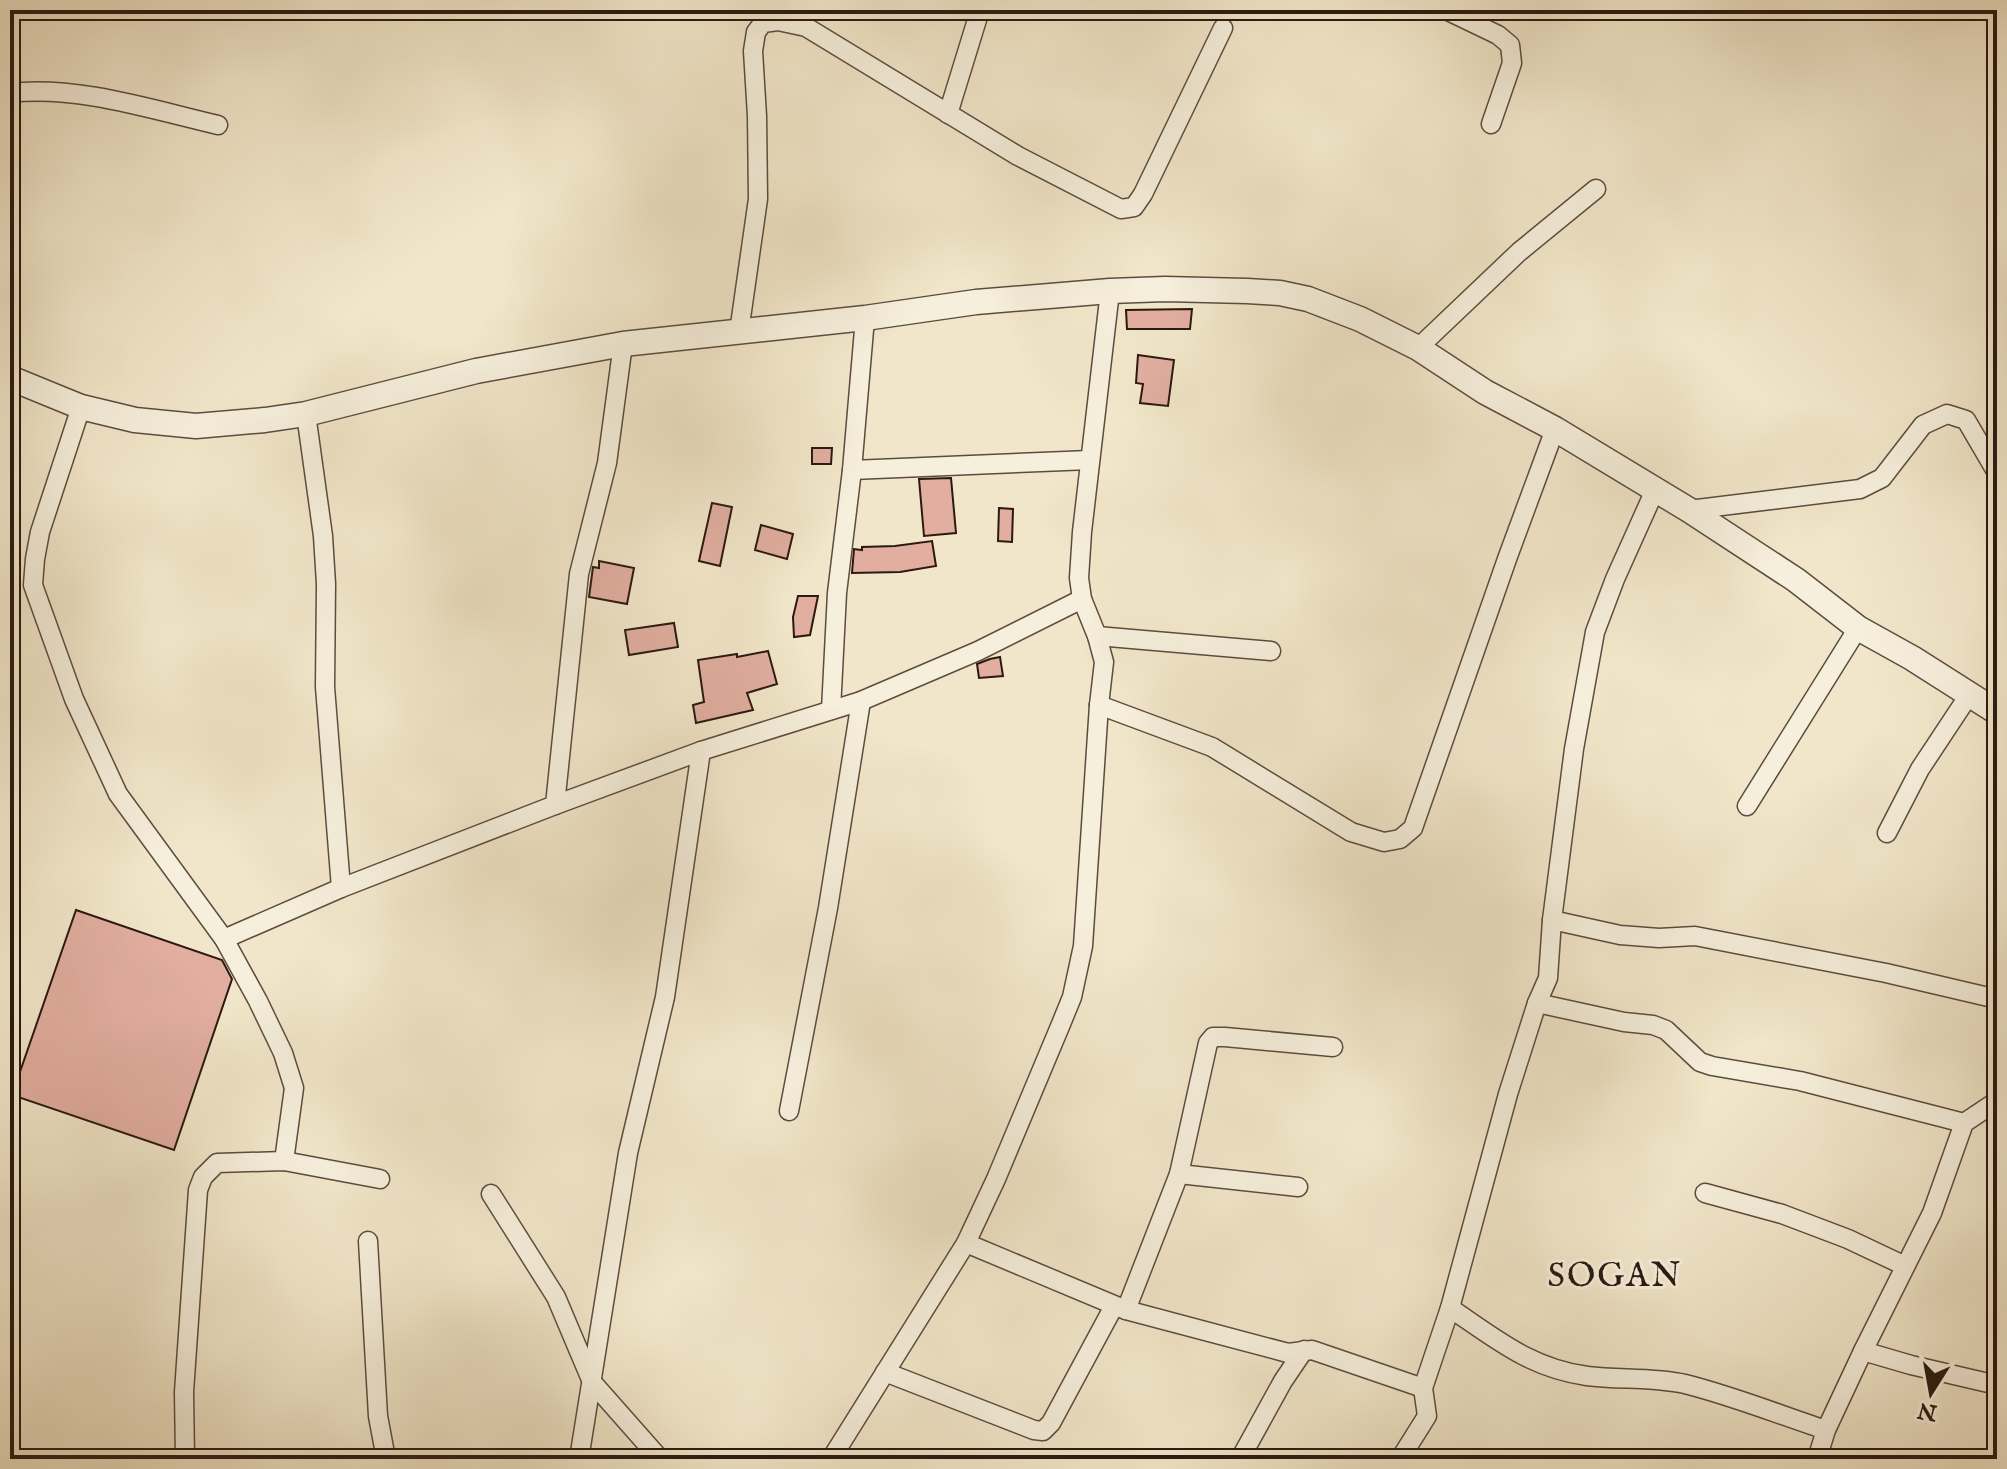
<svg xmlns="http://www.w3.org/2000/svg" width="2007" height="1469" font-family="'IM FELL English',serif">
<rect width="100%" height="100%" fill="#f1e6c9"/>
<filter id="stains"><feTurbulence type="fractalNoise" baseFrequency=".0025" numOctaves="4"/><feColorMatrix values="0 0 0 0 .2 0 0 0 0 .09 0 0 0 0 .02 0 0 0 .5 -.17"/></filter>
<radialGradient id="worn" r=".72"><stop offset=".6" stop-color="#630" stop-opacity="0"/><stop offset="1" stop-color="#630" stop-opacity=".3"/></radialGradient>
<g fill="#e1aea0" stroke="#2b1912" stroke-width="2">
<path d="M1192 309 1190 329H1127L1126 310Z"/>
<path d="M1138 355 1174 360 1168 406 1140 403 1143 384 1136 383Z"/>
<path d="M812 448H832L831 464H812Z"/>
<path d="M951 478 956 533 924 536 919 479Z"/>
<path d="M712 503 732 507 720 566 699 561Z"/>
<path d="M999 508 1013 509 1012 542 998 541Z"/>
<path d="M761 525 793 534 787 559 755 550Z"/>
<path d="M932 541 936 566 900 572 852 573 854 549 862 550V547L895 546Z"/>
<path d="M599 561 634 568 627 604 589 597 593 567 599 568Z"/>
<path d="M798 596H818L810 635 794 637 793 617Z"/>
<path d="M674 623 678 647 629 655 625 630Z"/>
<path d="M768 651 777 684 747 693 753 710 696 723 693 705 704 702 698 660 737 654V657Z"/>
<path d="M1000 657 1003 676 979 678 977 664 990 659Z"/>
<path d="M76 910 222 960 232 979 174 1150 12 1095Z"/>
</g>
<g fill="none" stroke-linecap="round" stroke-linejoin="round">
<g stroke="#5c4c40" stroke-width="21">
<g id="minor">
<path d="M1446 10 1498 35 1510 45 1512 63 1491 124"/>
<path d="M10 93C77 85 153 110 218 125"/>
<path d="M948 114 980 10"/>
<path d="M739 332 758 199 757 116 753 51 756 32 763 23 778 21 806 27 1018 156 1121 209 1134 207 1143 194 1223 28"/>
<path d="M1418 348 1519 252 1596 189"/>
<path d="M81 407 40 532 35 559 33 585 74 699 118 794 224 939 258 1001 283 1053 294 1088 284 1161"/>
<path d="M306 414 323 536 326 584 325 687 341 888"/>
<path d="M852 470 1090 460"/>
<path d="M1689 510 1860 489 1882 478 1923 425 1947 414 1966 420 1997 473"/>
<path d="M1097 636 1271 651"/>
<path d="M1099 705 1212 747 1351 832 1384 842 1400 839 1413 828 1507 559 1555 429"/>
<path d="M831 710 837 593 852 470 865 318"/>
<path d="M555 805 579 574 607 463 623 344"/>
<path d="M1747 806 1858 628"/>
<path d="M1887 833 1920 769 1969 695"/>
<path d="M1552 920 1620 935 1659 938 1695 936 1886 973 1997 999"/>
<path d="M224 939 341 888 555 805 701 751 861 701 978 651 1082 599"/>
<path d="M1537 1003 1624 1022 1653 1025 1666 1030 1700 1062 1712 1066 1800 1081 1964 1123"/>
<path d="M789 1111 828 908 861 701"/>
<path d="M1179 1174 1298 1187"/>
<path d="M1705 1193 1782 1214 1848 1239 1905 1266"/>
<path d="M491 1194 556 1297 592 1382 660 1459"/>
<path d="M368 1241 378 1416 386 1459"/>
<path d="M966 1243 1126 1310 1288 1353 1312 1350 1423 1388"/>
<path d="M1450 1308C1496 1339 1530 1368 1587 1376 1619 1380 1653 1377 1685 1384 1733 1396 1780 1415 1826 1430"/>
<path d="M1126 1310 1179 1174 1208 1043 1213 1037H1225L1333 1047"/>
<path d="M1863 1351 1911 1365 1997 1385"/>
<path d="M885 1372 1034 1430 1043 1431 1051 1423 1114 1306"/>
<path d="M185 1459 184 1392 198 1190 203 1177 217 1163 284 1161 380 1179"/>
<path d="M579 1459 628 1153 665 997 701 751"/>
<path d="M831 1459 966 1243 996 1179 1061 1024 1072 997 1083 946 1099 705 1104 662 1097 636 1082 599 1079 578 1082 532 1110 291"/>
<path d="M1240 1459 1283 1381 1304 1350"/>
<path d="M1400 1459 1427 1416 1423 1388 1450 1308 1508 1094 1537 1003 1548 978 1552 920 1574 749 1595 632 1615 579 1655 490"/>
<path d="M1817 1459 1826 1430 1863 1351 1932 1213 1964 1123 1997 1101"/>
</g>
</g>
<g stroke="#5c4c40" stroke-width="27">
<path id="tertiary" d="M10 378 81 407 135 420 196 426 265 420 306 414 476 371 623 344 865 318 976 302 1110 291 1165 289 1247 291 1280 293 1308 299 1360 319 1418 348 1485 392 1555 429 1689 510 1796 580 1858 628 1912 658 1997 712"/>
</g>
<use href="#minor" stroke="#f6efdc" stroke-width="18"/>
<use href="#tertiary" stroke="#f6efdc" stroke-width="24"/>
</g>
<g text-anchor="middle" stroke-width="6" stroke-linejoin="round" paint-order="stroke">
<g font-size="34" letter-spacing="2" fill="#2b1912" stroke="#f6efdc">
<text x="1615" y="1286">SOGAN</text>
</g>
</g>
<rect width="2007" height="1469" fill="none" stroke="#f1e6c9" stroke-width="40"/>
<rect x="12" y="12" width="1983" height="1445" fill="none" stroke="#2b1912" stroke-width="4"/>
<rect x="20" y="20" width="1967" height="1429" fill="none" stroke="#2b1912" stroke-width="2"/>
<g transform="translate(1931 1393) rotate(191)" stroke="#f6efdc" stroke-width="6" paint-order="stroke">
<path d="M0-6L14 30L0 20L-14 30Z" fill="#2b1912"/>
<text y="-12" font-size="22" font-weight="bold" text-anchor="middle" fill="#2b1912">N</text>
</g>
<rect width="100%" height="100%" filter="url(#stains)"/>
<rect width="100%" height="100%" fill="url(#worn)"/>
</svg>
